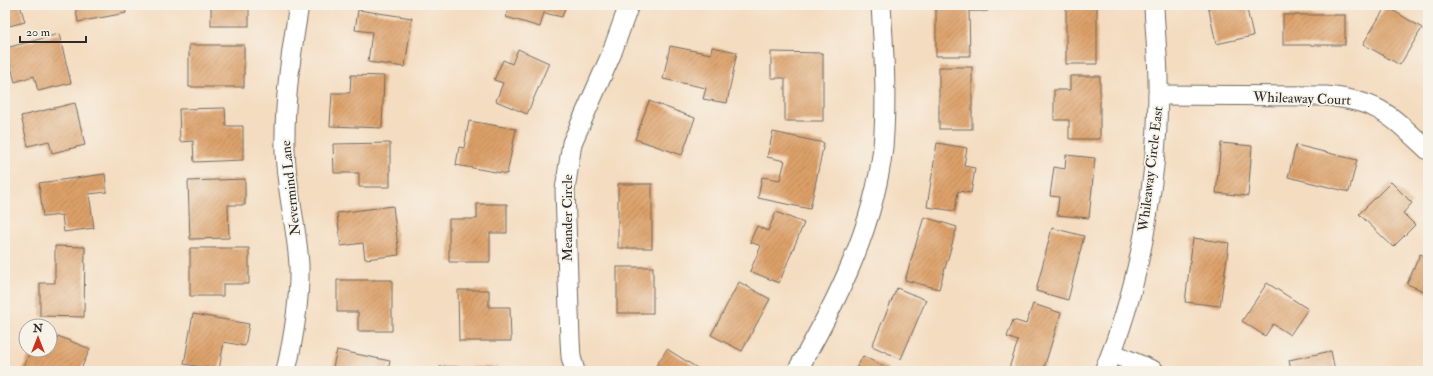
<svg xmlns="http://www.w3.org/2000/svg" width="1433" height="376" font-family="'IM FELL Double Pica',serif">
<defs>
<pattern id="building-hatch" width="6" height="6" patternUnits="userSpaceOnUse"><rect width="6" height="6" fill="#dda069"/><path d="M-1 1l2-2M0 6l6-6M5 7l2-2" fill="none" stroke="#b38357"/></pattern>
</defs>
<rect width="100%" height="100%" fill="#f7f3e8"/>
<filter id="ink" filterUnits="userSpaceOnUse"><feTurbulence type="fractalNoise" baseFrequency=".025" numOctaves="2"/><feDisplacementMap in="SourceGraphic" scale="8" xChannelSelector="R" yChannelSelector="G"/><feConvolveMatrix kernelMatrix="1 2 1 2 8 2 1 2 1" color-interpolation-filters="sRGB"/></filter>
<filter id="wash" filterUnits="userSpaceOnUse"><feTurbulence type="fractalNoise" baseFrequency=".012" numOctaves="4" result="noise"/><feDisplacementMap in="SourceGraphic" scale="16" xChannelSelector="R" yChannelSelector="G"/><feGaussianBlur stdDeviation="0.9" result="paint"/><feColorMatrix in="noise" values="0 0 0 0 0 0 0 0 0 0 0 0 0 0 0 0 0 1.4 0 .05"/><feComposite in="paint" operator="in"/></filter>
<g filter="url(#wash)">
<rect width="100%" height="100%" fill="#f4dcc0"/>
<g id="blocks">
<g fill="url(#building-hatch)">
<path d="M5 5H20L25 22 5 27Z"/>
<path d="M75 5H124L126 13 78 22Z"/>
<rect x="211" y="5" width="38" height="21"/>
<path d="M509 5H566L562 17 544 13 540 27 506 17Z"/>
<path d="M936 5H988V11H969L970 56H936Z"/>
<rect x="1066" y="5" width="31" height="59"/>
<path d="M1208 5H1246L1253 36 1216 44Z"/>
<path d="M1386 6 1422 28 1400 65 1363 44Z"/>
<path d="M358 10 412 18 405 67 368 62 372 32 355 30Z"/>
<rect x="1283" y="15" width="62" height="30"/>
<path d="M59 34 71 83 38 91 34 76 15 82 6 48Z"/>
<rect x="189" y="45" width="55" height="42"/>
<path d="M670 46 711 54 712 47 737 52 727 103 703 99 706 88 663 79Z"/>
<path d="M518 49 549 63 527 114 496 101 503 83 494 80 503 60 512 64Z"/>
<path d="M771 52 823 53V121H785V78H771Z"/>
<rect x="939" y="67" width="33" height="62"/>
<path d="M351 75 384 76 382 128 330 126 332 93H350Z"/>
<path d="M1070 76H1100V139H1069V120H1054V90H1070Z"/>
<path d="M649 101 695 118 682 155 635 139Z"/>
<path d="M75 103 85 145 52 153 49 141 28 146 21 116Z"/>
<path d="M225 108 226 126H243V160L194 162 193 141 180 142 179 109Z"/>
<path d="M469 121 516 129 507 174 456 165 459 147 464 148Z"/>
<path d="M773 132 824 143 810 209 758 198 762 177 780 180 785 161 767 157Z"/>
<path d="M390 143V187H359V173H334L333 144Z"/>
<path d="M937 143 967 148 964 166 975 168 971 193 958 191 955 211 927 207Z"/>
<path d="M1221 143 1252 146 1248 196 1216 193Z"/>
<path d="M1296 145 1357 160 1349 192 1288 177Z"/>
<path d="M1066 155 1095 158 1089 218 1057 215 1059 197 1050 196 1054 167 1065 169Z"/>
<path d="M105 174 107 192 89 194 94 228 64 232 62 215 43 217 39 183Z"/>
<path d="M245 179V205H228L229 238 190 239 188 181Z"/>
<path d="M1391 182 1412 203 1403 213 1415 225 1393 247 1359 214Z"/>
<rect x="618" y="184" width="34" height="64"/>
<path d="M477 204H507V233H490V262H449V219H477Z"/>
<path d="M393 206 399 255 365 259 363 243 341 246 337 213Z"/>
<path d="M776 212 804 223 779 283 750 271 761 246 750 242 757 226 768 231Z"/>
<path d="M924 217 957 227 939 289 905 280Z"/>
<path d="M1052 228 1084 236 1068 300 1036 291Z"/>
<path d="M1193 238 1229 243 1220 306 1185 302Z"/>
<path d="M55 246 85 247 84 317 40 316V283H55Z"/>
<path d="M190 248H249V284H223V296H190Z"/>
<path d="M1420 254 1428 257V293L1407 284Z"/>
<rect x="617" y="267" width="36" height="46"/>
<path d="M337 280H392V331H358V312H337Z"/>
<path d="M739 282 770 299 742 351 711 335Z"/>
<path d="M1267 283 1308 309 1290 335 1273 324 1265 336 1242 321Z"/>
<path d="M897 288 926 300 901 359 872 346Z"/>
<path d="M458 290H489V307H510L511 341H459Z"/>
<path d="M1033 304 1061 313 1043 371H1018L1009 368 1018 341 1007 337 1013 320 1026 324Z"/>
<path d="M193 314 249 324 245 346 224 342 219 370 184 364Z"/>
<path d="M58 336 90 349 80 371H22L31 350H42L50 354Z"/>
<path d="M667 349 702 371H653Z"/>
<path d="M337 350 390 361 388 371H332Z"/>
<path d="M1331 351 1335 371H1291L1289 360Z"/>
<path d="M863 356 893 371H855Z"/>
<rect x="440" y="367" width="57" height="4"/>
</g>
</g>
</g>
<g filter="url(#ink)">
<use href="#blocks" fill-opacity="0" stroke="#71695f" stroke-width="1"/>
<g fill="none" stroke-linecap="round" stroke-linejoin="round">
<g stroke="#71695f" stroke-width="21">
<g id="street">
<path d="M1158 95 1326 96C1379 101 1390 115 1428 150"/>
<path d="M1112 353 1154 371"/>
<path d="M286 371C294 336 300 301 299 265 297 227 286 189 285 150 284 101 291 54 299 5"/>
<path d="M575 371 571 357 570 340 565 190 572 143 611 55 629 5"/>
<path d="M797 371C837 301 874 228 883 147 887 99 884 52 881 5"/>
<path d="M1104 371C1139 290 1157 184 1158 96 1159 66 1155 35 1154 5"/>
</g>
</g>
<use href="#street" stroke="#fff" stroke-width="19"/>
</g>
</g>
<g text-anchor="middle" stroke-width="3.5" stroke-linejoin="round" paint-order="stroke">
<g font-size="14" fill="#2b2b2b" stroke="#f7f3e8">
<text transform="translate(1302 98) rotate(2)" y="5">Whileaway Court</text>
<text transform="translate(1150 169) rotate(-83)" y="5">Whileaway Circle East</text>
<text transform="translate(290 188) rotate(-96)" y="5">Nevermind Lane</text>
<text transform="translate(567 218) rotate(-90)" y="5">Meander Circle</text>
</g>
</g>
<rect width="1433" height="376" fill="none" stroke="#f7f3e8" stroke-width="20"/>
<g transform="translate(38 338)"><circle r="19" fill="#f7f3e8" stroke="#a5a39c"/>
<path d="M0-3L7 15L0 10L-7 15Z" fill="#c8321e"/>
<text y="-6" font-size="11" font-weight="bold" text-anchor="middle" fill="#2b2b2b">N</text>
</g>
<path d="M20 36v6h66v-6" fill="none" stroke="#2b2b2b" stroke-width="2"/>
<text x="26" y="36" font-size="12" fill="#2b2b2b" stroke="#f7f3e8" stroke-width="3" paint-order="stroke">20 m</text>
</svg>
